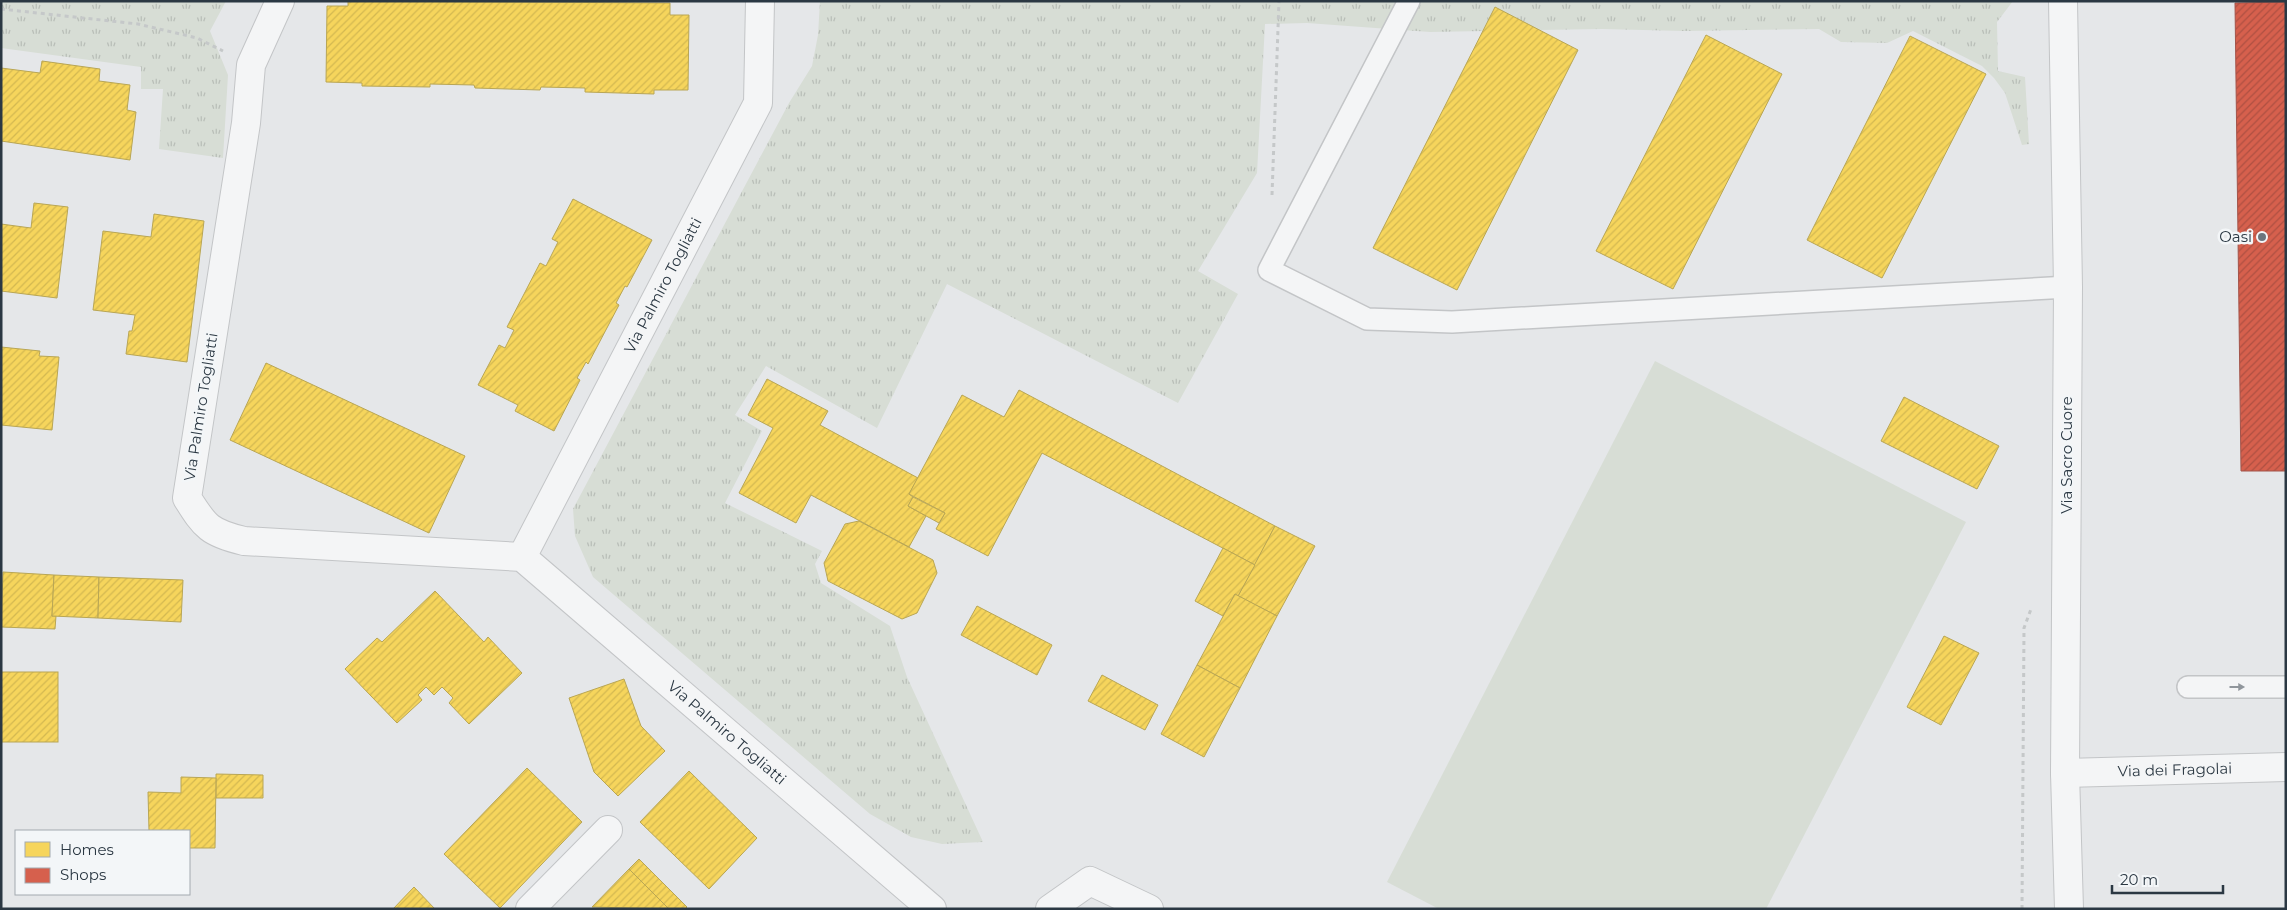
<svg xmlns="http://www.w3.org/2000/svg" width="2287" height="910" font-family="Montserrat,sans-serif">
<defs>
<pattern id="grass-tufts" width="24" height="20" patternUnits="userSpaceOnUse" patternTransform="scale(1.25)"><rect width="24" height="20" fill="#d7ddd5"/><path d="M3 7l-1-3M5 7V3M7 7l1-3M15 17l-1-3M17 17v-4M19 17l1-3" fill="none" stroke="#b9beb8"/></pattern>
<pattern id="homes-hatch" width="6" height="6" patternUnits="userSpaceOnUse" patternTransform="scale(1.25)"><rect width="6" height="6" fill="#f6d55c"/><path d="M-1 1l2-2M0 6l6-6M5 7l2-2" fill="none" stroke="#d3b851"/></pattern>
<pattern id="shops-hatch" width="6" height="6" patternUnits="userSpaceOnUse" patternTransform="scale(1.25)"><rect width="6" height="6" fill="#d6604d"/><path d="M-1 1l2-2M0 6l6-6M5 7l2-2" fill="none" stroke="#ae5042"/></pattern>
</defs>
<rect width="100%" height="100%" fill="#e5e7e9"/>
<g fill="url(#grass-tufts)">
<path d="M1 1H226L210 31 228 75 223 158 159 149 163 89H141V67L1 48Z"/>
<path d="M820 1H2013L1997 22 1998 71 2025 77 2029 144 2022 145 2005 93 1994 78 1982 66 1913 31 1887 43 1841 42 1819 29 1684 31 1602 29 1430 32 1307 23 1265 24 1257 173 1198 271 1238 294 1178 403 947 284 877 428 766 366 735 415 762 431 725 503 822 551 815 564 821 583 890 626 907 677 983 842 942 844 911 837 870 814 593 577 575 536 573 509 789 103 812 66 818 35Z"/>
</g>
<path fill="#d7ddd5" d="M1655 361 1966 522 1766 909H1439L1387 882Z"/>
<g fill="url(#homes-hatch)" stroke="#b9a654">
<path d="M348 1 670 3V15H689L688 90H654V94L585 92V88L541 87 540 90 475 88 474 85 430 84V87L362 86V83L326 82 327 6H348Z"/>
<path d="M1495 7 1578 50 1457 290 1373 248Z"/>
<path d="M1706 35 1782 74 1673 289 1596 251Z"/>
<path d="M1910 36 1986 74 1882 278 1807 240Z"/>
<path d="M1 56V68L40 73 42 61 100 69 99 81 130 85 127 110 136 112 130 160 1 141Z"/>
<path d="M573 199 652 240 627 287 625 286 616 303 619 305 588 364 586 362 577 378 580 380 554 431 515 411 518 405 478 385 499 345 505 348 514 330 507 327 540 263 546 266 558 242 552 239Z"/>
<path d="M34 203 68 207 57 298 1 291V224L31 228Z"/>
<path d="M154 214 204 221 187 362 126 354 129 331H132L135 315 93 310 103 231 151 237Z"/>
<path d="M1 347 40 351 39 356 59 357 52 430 1 425Z"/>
<path d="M266 363 465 456 429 533 230 440Z"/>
<path d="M767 379 828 411 820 425 918 478 909 494 913 497 908 506 926 516 909 547 811 495 796 523 739 493 773 428 748 415Z"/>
<path d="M1019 390 1275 526 1255 565 1042 453 988 556 936 529 945 513 909 494 962 395 1004 417Z"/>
<path d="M1904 397 1999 446 1977 489 1881 441Z"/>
<path d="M913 497 945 513 939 523 908 506Z"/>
<path d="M859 521 933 560 937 573 917 613 902 619 828 581 824 563 845 524Z"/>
<path d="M1275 526 1315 546 1277 616 1238 596Z"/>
<path d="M1223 548 1255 565 1238 596 1235 594 1223 616 1195 601Z"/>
<path d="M3 572 54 575 52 616H56L55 629 1 627Z"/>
<path d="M54 575 99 577 98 618 52 616Z"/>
<path d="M99 577 183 580 181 622 98 618Z"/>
<path d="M435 591 484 642 488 637 522 673 469 724 449 703 453 698 442 687 434 695 426 687 418 695 422 700 397 723 345 669 377 638 382 642Z"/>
<path d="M1235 594 1277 616 1240 688 1197 665Z"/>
<path d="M977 606 1052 645 1037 675 961 635Z"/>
<path d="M1944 636 1979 653 1941 725 1907 707Z"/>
<path d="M1197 665 1240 688 1204 757 1161 734Z"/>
<rect x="1" y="672" width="57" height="70"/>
<path d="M1102 675 1158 705 1145 730 1088 701Z"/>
<path d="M624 679 641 726 665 751 618 796 594 772 569 698Z"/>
<path d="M527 768 582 822 500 908 444 854Z"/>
<path d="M689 771 757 838 709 889 640 822Z"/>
<path d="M216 774 263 775V798H216Z"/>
<path d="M181 777 216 778 215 848H189V831H149L148 792 181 793Z"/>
<path d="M639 859 687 907 685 909H669L629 869Z"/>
<path d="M629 869 669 909 592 907Z"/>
<path d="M414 887 435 909H393Z"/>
</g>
<path fill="url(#shops-hatch)" stroke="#a3544a" d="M2286 2V471H2241L2235 3Z"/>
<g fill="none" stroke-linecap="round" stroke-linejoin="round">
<g stroke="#c3c5c7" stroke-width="24">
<g id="lane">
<path d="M1409 1 1269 270 1367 319 1452 322 2068 287"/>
<path d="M2188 687H2286"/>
</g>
</g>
<g stroke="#c3c5c7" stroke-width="30">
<g id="street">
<path id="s1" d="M280 1 251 65 246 123 187 498C205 527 210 533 244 541L522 557 932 909"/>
<path d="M2063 1 2068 287 2065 773 2069 909"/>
<path id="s2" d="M522 557 758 103 760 1"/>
<path id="s3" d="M2065 773 2286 767"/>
<path d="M530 909 608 830"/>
<path d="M1050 909 1090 881 1149 909"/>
</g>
</g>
<g stroke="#c5c8c9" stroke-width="3" stroke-dasharray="4 4" stroke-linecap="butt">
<path d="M1 9 138 24 197 38 223 51"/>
<path d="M1272 195 1279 1"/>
<path d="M2022 909 2024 628 2031 609"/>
</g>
<use href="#lane" stroke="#f4f5f6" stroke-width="21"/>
<use href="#street" stroke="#f4f5f6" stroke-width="28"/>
</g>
<defs><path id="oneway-solid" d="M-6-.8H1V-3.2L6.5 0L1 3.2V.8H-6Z" transform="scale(1.25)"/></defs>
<use fill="#90969c" href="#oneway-solid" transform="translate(2237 687)"/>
<circle fill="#6c757d" stroke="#f3f6f8" stroke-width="2" cx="2262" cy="237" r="5"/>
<g text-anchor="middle" stroke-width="5" stroke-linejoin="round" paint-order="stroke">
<g font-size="15" fill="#2b3843" stroke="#f3f6f8" text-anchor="end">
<text x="2252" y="242">Oasi</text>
</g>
<g font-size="15" fill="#2b3843" stroke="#f3f6f8">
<text dy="5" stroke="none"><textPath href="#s2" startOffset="306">Via Palmiro Togliatti</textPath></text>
<text transform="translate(201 407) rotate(-81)" y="5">Via Palmiro Togliatti</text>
<text transform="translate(2067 455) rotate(-90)" y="5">Via Sacro Cuore</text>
<text dy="5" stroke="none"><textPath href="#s1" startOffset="1131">Via Palmiro Togliatti</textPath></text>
<text dy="5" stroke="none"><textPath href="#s3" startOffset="110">Via dei Fragolai</textPath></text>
</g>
</g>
<rect width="2287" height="910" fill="none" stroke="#2b3843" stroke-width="5"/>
<rect x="15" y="830" width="175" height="65" fill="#f3f6f8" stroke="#a3aab0"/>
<rect x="25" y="842" width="25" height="15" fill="#f6d55c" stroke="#a3aab0"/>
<text x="60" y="855" font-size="15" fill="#2b3843">Homes</text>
<rect x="25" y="868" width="25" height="15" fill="#d6604d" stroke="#a3aab0"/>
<text x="60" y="880" font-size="15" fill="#2b3843">Shops</text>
<path d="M2112 885v8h111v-8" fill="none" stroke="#2b3843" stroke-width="2.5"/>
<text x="2120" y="885" font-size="15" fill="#2b3843" stroke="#f3f6f8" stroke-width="4" paint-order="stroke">20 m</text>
</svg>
